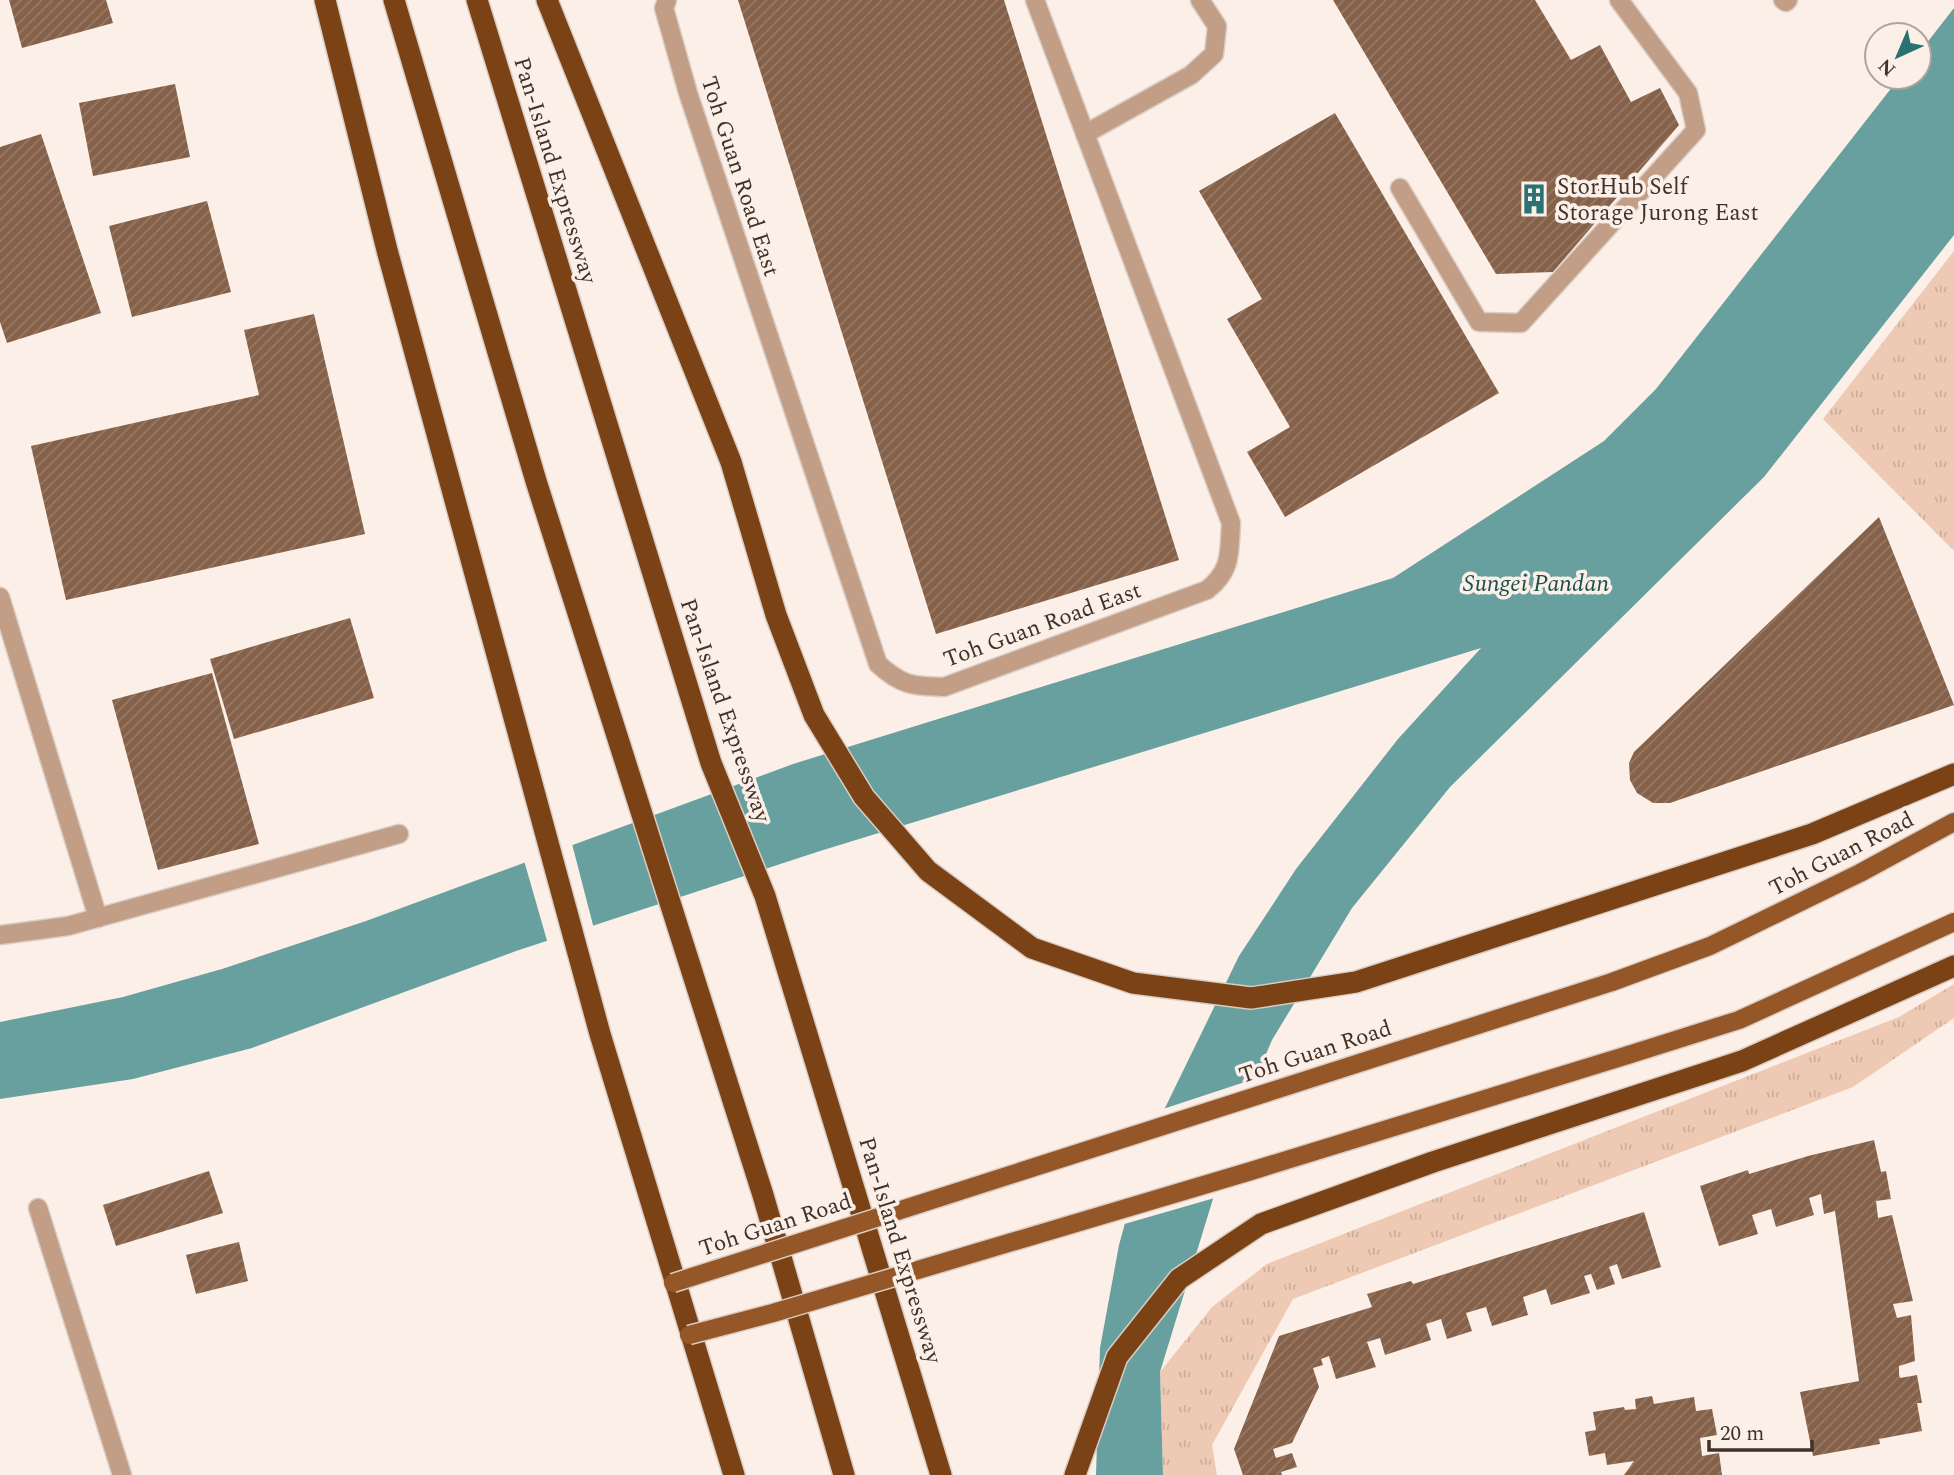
<svg xmlns="http://www.w3.org/2000/svg" width="1954" height="1475" font-family="Spectral,serif">
<defs>
<pattern id="grass-tufts" width="24" height="20" patternUnits="userSpaceOnUse" patternTransform="scale(1.75)"><rect width="24" height="20" fill="#eecab4"/><path d="M3 7l-1-3M5 7V3M7 7l1-3M15 17l-1-3M17 17v-4M19 17l1-3" fill="none" stroke="#cdae9b"/></pattern>
<pattern id="building-hatch" width="6" height="6" patternUnits="userSpaceOnUse" patternTransform="scale(1.75)"><rect width="6" height="6" fill="#866149"/><path d="M-1 1l2-2M0 6l6-6M5 7l2-2" fill="none" stroke="#967966"/></pattern>
</defs>
<rect width="100%" height="100%" fill="#fbefe7"/>
<g fill="url(#grass-tufts)">
<path d="M1954 251V551L1823 419Z"/>
<path d="M1954 984V1018L1853 1087 1293 1299 1212 1445 1217 1475H1163L1160 1372 1212 1307 1267 1264 1899 1017Z"/>
</g>
<path fill="#67a09e" d="M1954 8V235L1764 477 1450 787 1352 908 1272 1040 1235 1127 1160 1372 1163 1475H1096L1100 1348 1119 1245 1146 1147 1239 956 1296 869 1398 739 1481 648 820 851 516 951 252 1048 133 1079 0 1099V1022L123 997 222 969 366 921 793 764 1393 578 1604 441 1656 389 1900 77H1919V53Z"/>
<g fill="#fbefe7">
<path d="M571 840 594 929 548 944 523 857Z"/>
<path d="M1260 1077 1238 1128 1218 1197 1121 1225 1143 1146 1160 1110Z"/>
</g>
<g fill="url(#building-hatch)">
<path d="M9 0H106L113 23 22 48Z"/>
<path d="M738 0H1004L1179 560 936 634Z"/>
<path d="M1333 0H1535L1571 60 1600 45 1631 102 1660 88 1679 125 1553 272 1496 274Z"/>
<path d="M175 84 190 157 93 176 79 103Z"/>
<path d="M1335 113 1499 393 1285 517 1247 452 1290 427 1227 319 1262 299 1199 191Z"/>
<path d="M41 134 101 313 7 343 0 322V147Z"/>
<path d="M207 201 231 292 132 317 109 226Z"/>
<path d="M314 314 365 534 66 600 31 446 259 395 244 330Z"/>
<path d="M1879 517 1954 705 1670 803H1653L1637 793 1630 780 1629 763 1634 752Z"/>
<path d="M350 618 374 698 234 739 210 659Z"/>
<path d="M212 673 259 844 158 870 112 700Z"/>
<path d="M1874 1140 1881 1172 1886 1171 1891 1199 1876 1201 1878 1218 1892 1215 1913 1301 1893 1304 1897 1318 1911 1315 1915 1361 1899 1366V1374L1900 1378 1917 1375 1922 1403H1917L1922 1431 1879 1439 1880 1444 1813 1456 1800 1392 1859 1381 1835 1211 1824 1214 1821 1194 1809 1198 1814 1215 1776 1227 1771 1209 1752 1215 1758 1234 1719 1246 1700 1186 1748 1170 1749 1174 1808 1156Z"/>
<path d="M209 1171 223 1213 116 1246 103 1205Z"/>
<path d="M1644 1212 1661 1267 1622 1279 1617 1264 1609 1267 1615 1284 1597 1290 1591 1274 1584 1276 1590 1293 1551 1305 1546 1289 1523 1297 1528 1315 1492 1326 1486 1307 1466 1313 1472 1331 1447 1339 1441 1319 1426 1324 1431 1340 1385 1355 1380 1338 1367 1342 1376 1367 1336 1379 1329 1356 1321 1359 1323 1365 1313 1368 1319 1387 1292 1443 1273 1449 1276 1458 1292 1453 1297 1467 1281 1472 1282 1475H1243L1234 1449 1279 1336 1372 1307 1367 1294 1411 1281 1413 1284Z"/>
<path d="M239 1242 248 1281 196 1294 186 1255Z"/>
<path d="M1652 1396 1654 1404 1694 1397 1696 1411 1712 1409 1717 1435 1700 1438 1702 1456 1719 1453 1722 1475H1624L1634 1461 1607 1465 1605 1453 1589 1456 1585 1432 1596 1430 1593 1412 1624 1407 1625 1410 1636 1409 1635 1399Z"/>
</g>
<g fill="none" stroke-linecap="round" stroke-linejoin="round">
<g stroke="#d9cdc5" stroke-width="21">
<g id="minor">
<path d="M667 0 664 8 688 93 878 664C902 686 913 686 944 687L1207 590C1232 570 1229 554 1231 523L1035 0"/>
<path d="M1783 0 1786 2 1788 0"/>
<path d="M1085 134 1191 75 1214 54 1217 26 1200 0"/>
<path d="M1400 188 1479 322 1521 323 1696 130 1688 93 1619 0"/>
<path d="M0 597 98 918"/>
<path d="M0 935 68 926 399 834"/>
<path d="M38 1208 122 1475"/>
</g>
</g>
<g stroke="#d9cdc5" stroke-width="21">
<g id="major">
<path d="M1612 982 1710 946 1860 873 1954 822"/>
<path d="M1628 1055 1739 1020 1954 922"/>
</g>
</g>
<g stroke="#d9cdc5" stroke-width="24">
<g id="highway">
<path d="M325 0 387 250 600 1034 734 1475"/>
<path d="M394 0 536 481 763 1195 844 1475"/>
<path d="M477 0 711 763 765 896 941 1475"/>
<path d="M547 0 731 462 776 615 814 715 864 797 928 871 1032 948 1133 983 1251 998 1356 982 1812 834 1954 774"/>
<path d="M1075 1475 1117 1357 1179 1279 1261 1224 1433 1162 1742 1061 1954 966"/>
</g>
</g>
<use href="#minor" stroke="#c29e87" stroke-width="18"/>
<use href="#major" stroke="#955628" stroke-width="18"/>
<use href="#highway" stroke="#7a4215" stroke-width="21"/>
<g stroke="#d9cdc5" stroke-width="21" stroke-linecap="butt">
<g id="major-bridge">
<path d="M673 1283 1612 982"/>
<path d="M689 1335 773 1313 1251 1171 1628 1055"/>
</g>
</g>
<use href="#major-bridge" stroke="#955628" stroke-width="18"/>
</g>
<defs>
<g id="building-bare" transform="scale(2.415)"><path d="M-4-6H4V6H1V3H-1V6H-4ZM-2.5-4.3h1.7v1.8h-1.7ZM.8-4.3h1.7v1.8H.8ZM-2.5-1h1.7V.8h-1.7ZM.8-1h1.7V.8H.8Z" fill="#287271" stroke="#fbefe7" stroke-width="2.5" paint-order="stroke"/></g>
</defs>
<g fill-rule="evenodd">
<use href="#building-bare" x="1534" y="199"/>
</g>
<g text-anchor="middle" stroke-width="7" stroke-linejoin="round" paint-order="stroke">
<g font-size="23" fill="#3e322b" stroke="#fbefe7">
<text transform="translate(556 170) rotate(73)" y="8">Pan-Island Expressway</text>
<text transform="translate(741 176) rotate(72)" y="8">Toh Guan Road East</text>
<text transform="translate(1042 624) rotate(-20)" y="8">Toh Guan Road East</text>
<text transform="translate(726 710) rotate(71)" y="8">Pan-Island Expressway</text>
<text transform="translate(1841 853) rotate(-27)" y="8">Toh Guan Road</text>
<text transform="translate(1315 1051) rotate(-18)" y="8">Toh Guan Road</text>
<text transform="translate(775 1224) rotate(-18)" y="8">Toh Guan Road</text>
<text transform="translate(901 1250) rotate(73)" y="8">Pan-Island Expressway</text>
</g>
<g font-size="23" fill="#3e322b" stroke="#fbefe7" text-anchor="start">
<text x="1557" y="194">StorHub Self<tspan x="1557" dy="26">Storage Jurong East</tspan></text>
</g>
<g font-size="24" font-style="italic" fill="#1c4f4e" stroke="#fbefe7">
<text x="1536" y="591">Sungei Pandan</text>
</g>
</g>
<g transform="translate(1898 56) rotate(224)"><circle r="33" fill="#fbefe7" stroke="#afa39c" stroke-width="2"/>
<path d="M0-5L12 26L0 18L-12 26Z" fill="#287271"/>
<text y="-10" font-size="19" font-weight="bold" text-anchor="middle" fill="#3e322b">N</text>
</g>
<path d="M1709 1440v10h103v-10" fill="none" stroke="#3e322b" stroke-width="3.5"/>
<text x="1720" y="1440" font-size="21" fill="#3e322b" stroke="#fbefe7" stroke-width="5" paint-order="stroke">20 m</text>
</svg>
